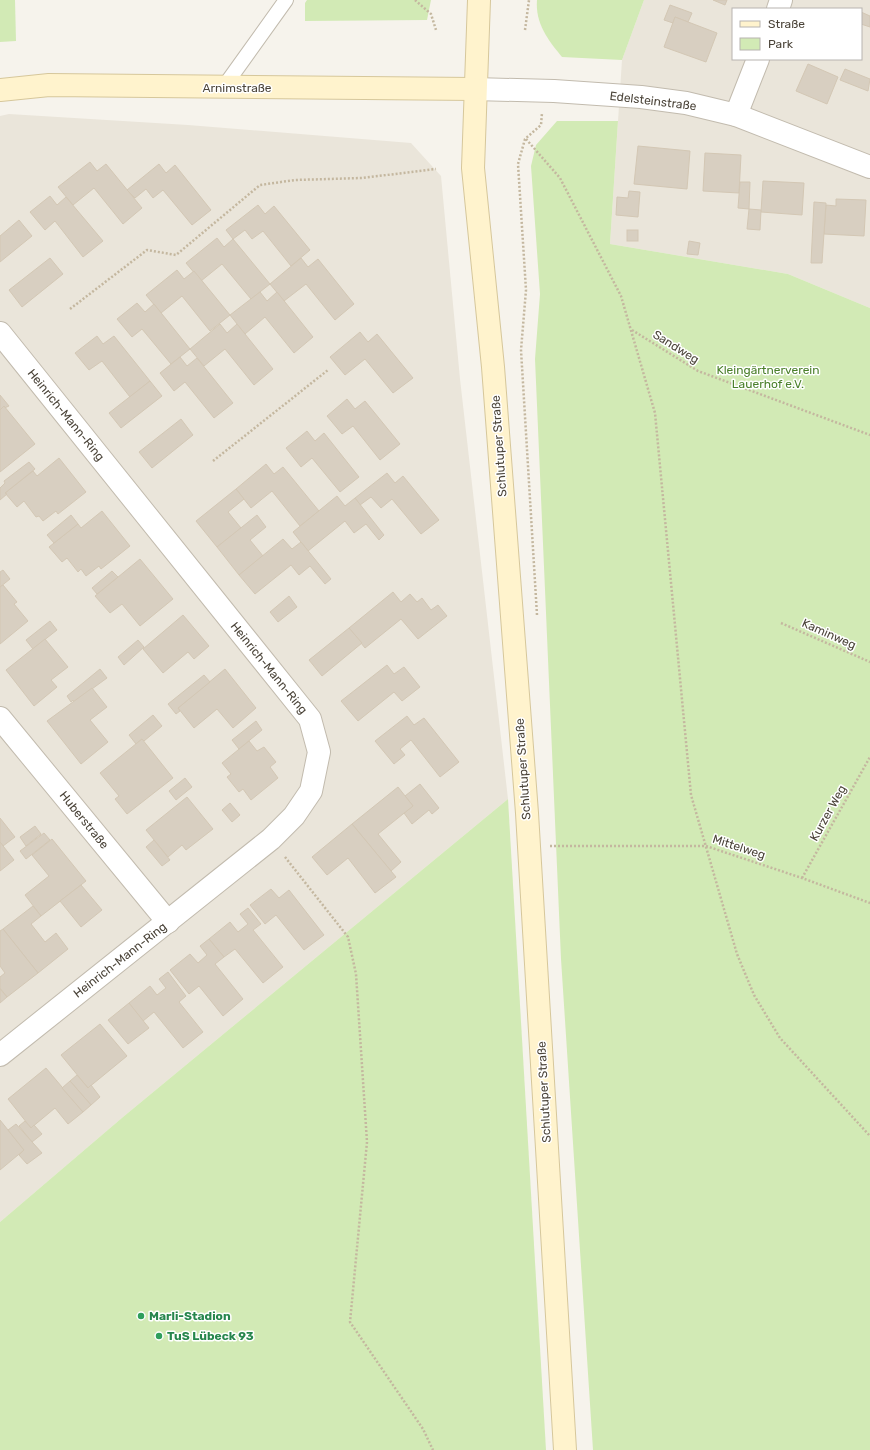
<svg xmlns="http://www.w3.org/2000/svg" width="870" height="1450" font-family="Rubik,sans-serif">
<rect width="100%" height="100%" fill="#f6f3ec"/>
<g fill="#eae5da" fill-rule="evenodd">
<path d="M644 0H870V308L788 274 610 244 622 60ZM733 9H861V59H733Z"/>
<path d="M9 114 188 125 411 143 441 176 460 379 508 799 123 1117 0 1222V116Z"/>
</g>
<g fill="#d2eab5">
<path d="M0 0H15L16 41 0 42Z"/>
<path d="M307 0H431L427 20 305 21V3Z"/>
<path d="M537 0H644L622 60 562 57C548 40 535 23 537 0Z"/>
<path d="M557 121H618L610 244 788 274 870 308V1450H593L561 959 535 359 540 294 531 166 536 145Z"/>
<path d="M508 799 546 1450H0V1222L123 1117Z"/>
</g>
<g fill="#d8cfc1" stroke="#d3c7b4">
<path d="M713 0H727L725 5Z"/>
<path d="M670 5 692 13 688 22 675 17 673 23 664 20Z"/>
<path d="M861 12 870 16V27L861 24Z"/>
<path d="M675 17 717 33 706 62 664 47Z"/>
<path d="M808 64 838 77 827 104 796 91Z"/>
<path d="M845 69 870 79 868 91 840 80Z"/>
<path d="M638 146 690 151 687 189 634 184Z"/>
<path d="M705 153 741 155 739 193 703 191Z"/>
<path d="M90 162 97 171 106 164 142 208 123 224 94 188 73 205 58 187Z"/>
<path d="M159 164 166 173 175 165 211 210 192 225 163 190 153 198 146 189 135 198 127 190Z"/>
<path d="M763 181 804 183 802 215 761 212Z"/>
<path d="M740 182H750L749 209 738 208Z"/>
<path d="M629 191 640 192 638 217 616 215 617 197 628 198Z"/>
<path d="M50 196 57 205 66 197 103 241 83 257 55 221 45 230 30 212Z"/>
<path d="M836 199 866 200 864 236 824 234 826 205 836 206Z"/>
<path d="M814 202 826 203 822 263H811Z"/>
<path d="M258 205 265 214 274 206 310 250 291 266 263 231 252 239 245 230 233 239 226 230Z"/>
<path d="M749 209 761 210 760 230 747 229Z"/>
<path d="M19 220 32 236 0 262V236Z"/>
<rect x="627" y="230" width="11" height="11"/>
<path d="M217 238 224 247 233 239 270 284 251 299 222 264 201 281 186 263Z"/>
<path d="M689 241 700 243 698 255 687 254Z"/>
<path d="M50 258 63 274 22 307 9 290Z"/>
<path d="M301 258 308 267 318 259 354 304 335 320 306 284 284 301 270 284Z"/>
<path d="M177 270 184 279 194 271 230 315 210 331 182 296 161 313 146 295Z"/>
<path d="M260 292 267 301 277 292 313 337 294 353 265 317 245 334 230 315Z"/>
<path d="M137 303 145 312 154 304 190 349 171 364 142 329 132 337 117 319Z"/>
<path d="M220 324 227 333 237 324 273 369 254 385 225 349 204 366 190 349Z"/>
<path d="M360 332 368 342 377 334 413 378 393 393 365 359 345 375 330 357Z"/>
<path d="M97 336 103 344 114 336 150 381 130 397 102 361 89 370 75 353Z"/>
<path d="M180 357 187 366 197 358 233 403 214 418 185 382 174 391 160 373Z"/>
<path d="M150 381 162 396 121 428 109 413Z"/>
<path d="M0 395 9 406 0 410Z"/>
<path d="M347 399 355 409 365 401 400 444 380 460 353 426 342 434 327 416Z"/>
<path d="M4 406 35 444 0 472V410Z"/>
<path d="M181 419 193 435 152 468 139 452Z"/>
<path d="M307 431 315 441 324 433 359 477 340 492 312 458 301 467 286 448Z"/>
<path d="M59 458 86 492 58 514 56 511 43 521 39 516 36 517 24 501 17 507 5 493 33 471 37 476Z"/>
<path d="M29 462 35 469 5 493 7 494 0 500V488L5 483 4 481Z"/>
<path d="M266 464 274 474 283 467 319 511 300 526 272 491 251 508 236 489Z"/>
<path d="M387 473 395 483 403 476 439 520 421 534 392 499 381 508 371 497 360 505 355 498Z"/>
<path d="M236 489 244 499 228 512 241 528 217 547 196 521Z"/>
<path d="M337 496 345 506 355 498 384 535 379 540 366 524 354 533 345 521 308 551 293 532Z"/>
<path d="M102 511 130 546 101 569 99 566 86 576 81 569 78 572 67 558 62 562 49 547 78 524 81 528Z"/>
<path d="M71 515 78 524 54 543 47 535Z"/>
<path d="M257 515 266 527 250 540 263 556 239 575 217 547Z"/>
<path d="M283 539 292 549 301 542 331 579 325 584 310 566 299 575 291 565 255 594 239 575Z"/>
<path d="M140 559 173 599 140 626 122 604 110 613 95 596Z"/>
<path d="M3 570 10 579 0 587V572Z"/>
<path d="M112 571 118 577 97 594 92 588Z"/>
<path d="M3 585 17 602 14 604 28 621 0 644V587Z"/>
<path d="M393 592 401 602 410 594 417 602 422 598 431 610 438 605 447 616 418 639 401 619 365 648 349 628Z"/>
<path d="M289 596 297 607 278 622 270 612Z"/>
<path d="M183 615 209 646 194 659 188 652 163 673 143 649Z"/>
<path d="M50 621 57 630 33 649 26 640Z"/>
<path d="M349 628 362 643 322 676 309 660Z"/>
<path d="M45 639 68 667 51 680 57 687 34 706 6 670Z"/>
<path d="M138 640 144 647 124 665 118 657Z"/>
<path d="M387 665 394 674 404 667 420 687 402 701 394 692 358 721 341 701Z"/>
<path d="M100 669 107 678 74 702 73 700 71 702 67 696Z"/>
<path d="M225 669 256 708 233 728 217 709 194 728 178 708Z"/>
<path d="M204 675 210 682 178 708 180 711 176 714 168 704Z"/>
<path d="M92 688 107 707 90 720 108 742 81 764 47 721Z"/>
<path d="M153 715 162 726 144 741 142 739 136 744 129 735Z"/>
<path d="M407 716 414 725 424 718 459 762 440 777 411 740 400 749 405 755 394 764 375 741Z"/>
<path d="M256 721 262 730 239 749 232 740Z"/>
<path d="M142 739 173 778 127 814 115 799 119 796 100 773Z"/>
<path d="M249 741 257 751 264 747 276 762 270 767 278 778 251 800 243 789 239 792 227 777 231 774 222 763Z"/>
<path d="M185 778 192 787 176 800 169 791Z"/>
<path d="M420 784 439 808 432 814 429 810 412 824 404 813 413 806 405 796Z"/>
<path d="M398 787 413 806 378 834 401 862 391 871 352 824Z"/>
<path d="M187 797 213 829 186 850 182 845 168 857 146 830Z"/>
<path d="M230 803 240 815 232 822 222 810Z"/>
<path d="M0 818 15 837 3 846 0 842Z"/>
<path d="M352 824 396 877 375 893 348 858 327 875 312 857Z"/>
<path d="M35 826 41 834 26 846 20 837Z"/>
<path d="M44 833 50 840 26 859 20 851Z"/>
<path d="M52 839 86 881 41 916 25 895 49 876 32 855Z"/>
<path d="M154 840 170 860 162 866 146 847Z"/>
<path d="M0 842 14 860 0 871Z"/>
<path d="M81 885 102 910 81 927 60 901Z"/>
<path d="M271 889 279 898 289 890 324 935 304 950 276 915 265 924 250 905Z"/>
<path d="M33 906 41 916 31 924 45 942 56 933 68 949 38 973 3 929Z"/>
<path d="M248 908 261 924 253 930 283 967 263 983 235 949 224 957 209 939 230 922 238 932 248 924 240 914Z"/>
<path d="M3 929 38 973 7 997 0 988V977L5 973 0 966V931Z"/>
<path d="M209 939 224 957 215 964 243 999 223 1016 199 986 189 994 170 970 190 954 198 963 207 955 200 946Z"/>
<path d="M168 972 186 996 179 1002 203 1032 183 1048 154 1012 143 1021 129 1003 150 986 157 995 166 988 159 979Z"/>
<path d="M0 989 7 997 0 1003Z"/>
<path d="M129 1003 149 1028 128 1044 108 1020Z"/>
<path d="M100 1024 127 1056 88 1088 61 1055Z"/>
<path d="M46 1068 83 1112 68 1124 55 1108 31 1128 8 1099Z"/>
<path d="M77 1075 88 1088 91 1085 100 1097 91 1105 70 1081Z"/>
<path d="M70 1081 91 1105 83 1112 62 1088Z"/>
<path d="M0 1120 24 1150 0 1170Z"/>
<path d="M25 1121 31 1128 34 1125 42 1134 32 1142 19 1126Z"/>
<path d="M16 1124 42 1153 27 1164 19 1155 24 1150 8 1130Z"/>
</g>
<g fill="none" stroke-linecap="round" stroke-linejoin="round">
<g stroke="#c2bbae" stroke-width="16">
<path id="service" d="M223 88 286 0"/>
</g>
<g stroke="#c2bbae" stroke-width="24">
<g id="minor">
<path d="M778 9 781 0"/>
<path d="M474 89 554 91 641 97 686 103 736 115 870 167"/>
<path d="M736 115 758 59"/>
<path d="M0 333 310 719 319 752 311 791 294 816 271 839 0 1055"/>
<path d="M0 718 168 922"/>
</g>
</g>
<g stroke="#d6c79b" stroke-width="24">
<g id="secondary">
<path d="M479 0 473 168 493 367 527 813 565 1450"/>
<path d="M0 90 49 85 474 89"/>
</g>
</g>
<g stroke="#c4b79f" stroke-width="2.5" stroke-dasharray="2 2" stroke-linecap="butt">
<path d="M415 0 431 14 436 30"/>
<path d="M525 30 529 0"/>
<path d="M526 139 560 178 621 296 655 413 691 795 737 954 754 995 780 1038 870 1136"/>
<path d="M70 309 147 250 176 255 260 185 295 180 362 178 436 169"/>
<path d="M632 330 698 371 870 435"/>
<path d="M213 461 328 370"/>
<path d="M537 615 521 350 526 290 518 164 525 139 541 125 542 113"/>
<path d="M781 623 870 662"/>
<path d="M550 846H706L802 878 870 903"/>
<path d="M285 857 348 937 356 974 367 1142 350 1322 423 1429 433 1450"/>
<path d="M802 878 870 757"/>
</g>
<use href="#service" stroke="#fff" stroke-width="14"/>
<use href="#minor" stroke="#fff" stroke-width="22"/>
<use href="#secondary" stroke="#fff3cd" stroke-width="22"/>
</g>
<g fill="#2e9e5b" stroke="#fff" stroke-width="1.5">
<circle cx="141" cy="1316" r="4"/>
<circle cx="159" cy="1336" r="4"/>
</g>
<g text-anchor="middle" stroke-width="3" stroke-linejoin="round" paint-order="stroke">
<g font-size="12" fill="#4b4439" stroke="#fff">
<text x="237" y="92">Arnimstraße</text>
<text transform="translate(653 101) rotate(7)" y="4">Edelsteinstraße</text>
<text transform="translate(676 347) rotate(32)" y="4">Sandweg</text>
<text transform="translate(66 415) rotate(51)" y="4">Heinrich-Mann-Ring</text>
<text transform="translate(499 446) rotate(-94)" y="4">Schlutuper Straße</text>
<text transform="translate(829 634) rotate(24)" y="4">Kaminweg</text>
<text transform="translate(269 668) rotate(51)" y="4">Heinrich-Mann-Ring</text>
<text transform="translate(523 769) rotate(-94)" y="4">Schlutuper Straße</text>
<text transform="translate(828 813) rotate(-61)" y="4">Kurzer Weg</text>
<text transform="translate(84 820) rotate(51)" y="4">Huberstraße</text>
<text transform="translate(739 847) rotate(18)" y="4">Mittelweg</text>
<text transform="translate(120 960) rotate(-38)" y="4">Heinrich-Mann-Ring</text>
<text transform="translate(544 1092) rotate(-93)" y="4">Schlutuper Straße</text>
</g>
<g font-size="12" fill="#4a7f2a" stroke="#fff">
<text x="768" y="374">Kleingärtnerverein<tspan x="768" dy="14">Lauerhof e.V.</tspan></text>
</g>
<g font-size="12" font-weight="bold" fill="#27864d" stroke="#fff" text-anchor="start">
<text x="149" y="1320">Marli-Stadion</text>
<text x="167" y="1340">TuS Lübeck 93</text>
</g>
</g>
<rect x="732" y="8" width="130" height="52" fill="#ffffff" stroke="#b7b4b0"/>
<rect x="740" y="21" width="20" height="6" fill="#fff3cd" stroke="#b7b4b0"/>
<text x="768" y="28" font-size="12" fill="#4b4439">Straße</text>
<rect x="740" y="38" width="20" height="12" fill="#d2eab5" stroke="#b7b4b0"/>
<text x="768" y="48" font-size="12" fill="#4b4439">Park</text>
</svg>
